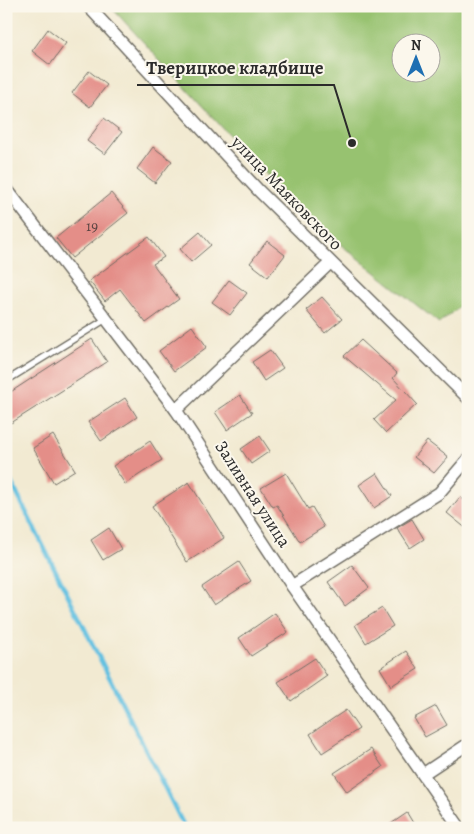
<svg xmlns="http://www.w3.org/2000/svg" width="474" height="834" font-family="Alegreya,serif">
<rect width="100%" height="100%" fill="#fbf7ec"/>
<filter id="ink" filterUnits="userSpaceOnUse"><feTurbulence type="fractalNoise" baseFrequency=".02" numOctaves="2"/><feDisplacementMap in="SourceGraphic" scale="10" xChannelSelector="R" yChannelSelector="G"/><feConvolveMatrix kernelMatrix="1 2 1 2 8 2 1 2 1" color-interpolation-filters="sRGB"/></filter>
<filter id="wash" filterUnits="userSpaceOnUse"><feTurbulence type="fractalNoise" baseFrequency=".0096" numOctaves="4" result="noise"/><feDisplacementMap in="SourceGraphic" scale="20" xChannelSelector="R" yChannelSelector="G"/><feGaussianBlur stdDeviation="1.12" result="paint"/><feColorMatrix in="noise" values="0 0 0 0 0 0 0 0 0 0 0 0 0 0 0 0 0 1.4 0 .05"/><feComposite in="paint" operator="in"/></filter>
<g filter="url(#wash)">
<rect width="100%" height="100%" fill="#f2ead2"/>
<path fill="#97c270" stroke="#61764e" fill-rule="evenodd" d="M110 6H468V300L439 323 301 213ZM402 42H432V72H402Z"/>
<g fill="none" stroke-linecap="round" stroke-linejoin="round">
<path stroke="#63c1e1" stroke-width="4.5" d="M6 472 185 828"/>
</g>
<g id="blocks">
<g fill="#e48e88">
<path d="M48 29 66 43 50 65 32 51Z"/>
<path d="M89 71 107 85 90 107 72 93Z"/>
<path d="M104 118 122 132 105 154 87 141Z"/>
<path d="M153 147 172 161 155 183 137 169Z"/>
<path d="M111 193 128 213 72 258 56 238Z"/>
<path d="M200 232 211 245 191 262 180 249Z"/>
<path d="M149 237 164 257 153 264 179 299 146 323 120 289 105 301 89 281Z"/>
<path d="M267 241 285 255 268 277 250 263Z"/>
<path d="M229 280 247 293 230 315 212 302Z"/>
<path d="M322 297 342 319 325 333 306 310Z"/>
<path d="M192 326 207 347 174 371 159 351Z"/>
<path d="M92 339 107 362 11 423 6 416V395Z"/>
<path d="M361 340 397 373 393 378 417 404 386 433 374 420 396 400 344 356Z"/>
<path d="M270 350 283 368 264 381 252 362Z"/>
<path d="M240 395 252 413 227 430 215 412Z"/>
<path d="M125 398 137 417 101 441 88 422Z"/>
<path d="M53 435 75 470 54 483 33 448Z"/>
<path d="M260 436 270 451 251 464 241 449Z"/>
<path d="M150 441 162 460 125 484 113 466Z"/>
<path d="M427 441 448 457 434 473 414 457Z"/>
<path d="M286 473 308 509 312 507 324 527 300 542 277 505 273 507 261 488Z"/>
<path d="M377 473 392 496 374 508 359 485Z"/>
<path d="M189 482 224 538 187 562 152 506Z"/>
<path d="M460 497 468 503V530L447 513Z"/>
<path d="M412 519 424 539 410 548 397 528Z"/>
<path d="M109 528 121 549 103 560 91 540Z"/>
<path d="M239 562 251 581 214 605 202 587Z"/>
<path d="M352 565 369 588 345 606 328 582Z"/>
<path d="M382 608 393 626 366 643 355 625Z"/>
<path d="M275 613 288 632 251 656 239 638Z"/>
<path d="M406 651 418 669 391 686 380 668Z"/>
<path d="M315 658 327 676 291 701 278 682Z"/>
<path d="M436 706 447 725 425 737 414 718Z"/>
<path d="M346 710 359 729 322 753 310 734Z"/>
<path d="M371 749 383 767 347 792 334 773Z"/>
<path d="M407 813 416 828H385Z"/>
</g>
</g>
</g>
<g filter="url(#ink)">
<use href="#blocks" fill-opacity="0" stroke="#716e65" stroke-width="1"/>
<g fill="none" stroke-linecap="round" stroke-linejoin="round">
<g stroke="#716e65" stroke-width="8">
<path id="lane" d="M6 381 106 319"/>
</g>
<g stroke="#716e65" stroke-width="14">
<g id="street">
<path d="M88 6 259 191 468 398"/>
<path d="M6 188 176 410 292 586 460 828"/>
<path d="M176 410 330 263"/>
<path d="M292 586 439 493 468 459"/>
<path d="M423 774 468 744"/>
</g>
</g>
<use href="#lane" stroke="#fff" stroke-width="5.5"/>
<use href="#street" stroke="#fff" stroke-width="11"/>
</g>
</g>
<g text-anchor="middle" stroke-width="4" stroke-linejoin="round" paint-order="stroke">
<g font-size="15" fill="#594442">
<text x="92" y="231">19</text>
</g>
<g font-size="18" fill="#2b2b2b" stroke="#fbf7ec">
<text transform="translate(287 193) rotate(46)" y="6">улица Маяковского</text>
<text transform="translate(253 494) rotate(57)" y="6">Заливная улица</text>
</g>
</g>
<path fill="none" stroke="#2b2b2b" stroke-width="2" d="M352 143L334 85H137"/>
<circle fill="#2b2b2b" stroke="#fbf7ec" stroke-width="2" cx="352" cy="143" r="5"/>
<g font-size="19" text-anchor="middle" font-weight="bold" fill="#2b2b2b" stroke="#fbf7ec" stroke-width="4" stroke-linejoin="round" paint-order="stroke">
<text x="235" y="74">Тверицкое кладбище</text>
</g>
<rect width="474" height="834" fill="none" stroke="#fbf7ec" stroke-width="25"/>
<g transform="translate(416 58)"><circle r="24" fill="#fbf7ec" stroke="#a8a59f"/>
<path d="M0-4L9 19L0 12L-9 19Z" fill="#1f6fb2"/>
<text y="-8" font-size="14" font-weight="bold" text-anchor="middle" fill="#2b2b2b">N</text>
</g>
</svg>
